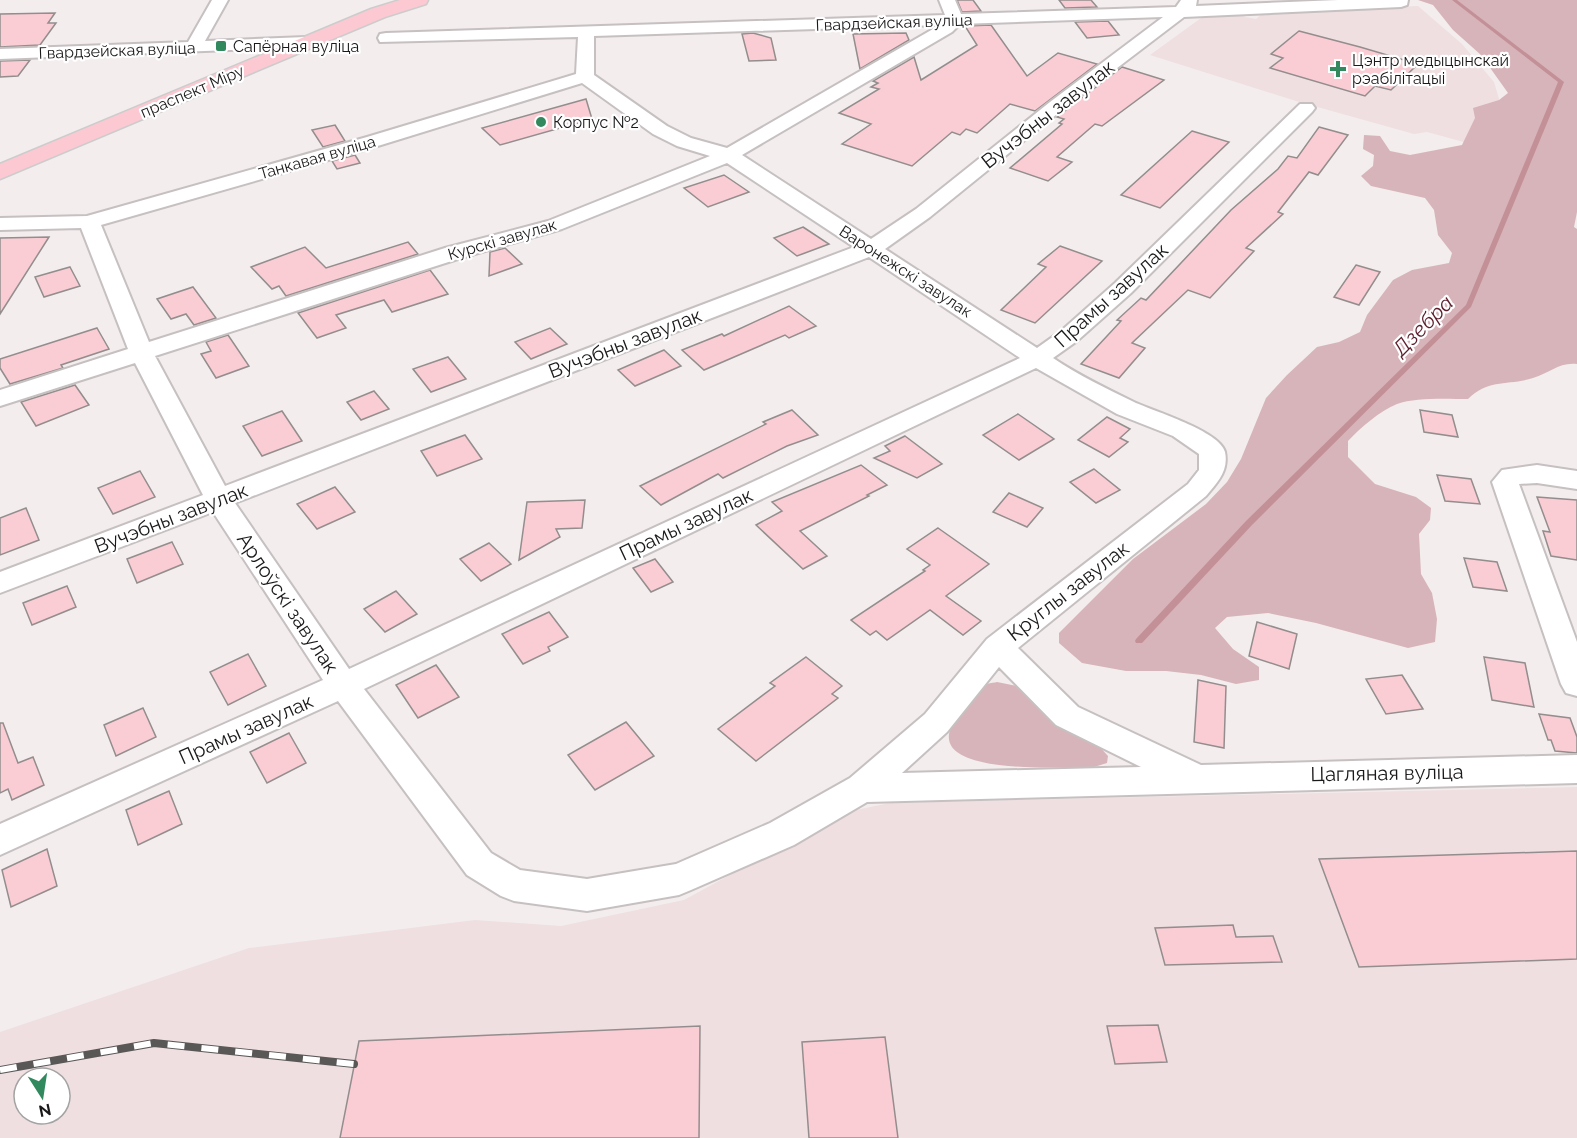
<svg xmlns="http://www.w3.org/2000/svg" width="1577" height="1138" font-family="Raleway,sans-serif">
<rect width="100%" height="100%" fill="#f3edee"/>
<g fill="#efdfe1" fill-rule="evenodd">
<path d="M1418 6 1462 44 1494 82 1505 119 1482 147 1427 132 1414 134 1296 101 1150 55 1208 13H1240L1245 17 1256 19 1264 12Z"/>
<path d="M1577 787V1138H0V1032L249 948 475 920 561 926 684 900 846 812 890 803ZM24 1078H60V1114H24Z"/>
</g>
<g fill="#d7b4b9">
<path d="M1418 0H1577V212L1574 227 1577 229V364C1559 362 1550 373 1533 378 1508 386 1489 378 1468 399 1448 399 1416 397 1397 404 1380 411 1361 427 1348 441V457L1375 484 1416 497 1431 508 1430 520 1419 534 1421 574 1432 593 1437 619 1435 642 1408 648 1316 623 1268 613 1227 617 1215 628 1233 649 1259 667V680L1236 684 1201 675 1166 671H1126L1082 663 1059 643V633L1133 559 1206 504 1227 482 1241 459 1266 398 1287 375 1317 347 1339 342 1360 332 1367 315 1393 280 1412 270 1449 263 1452 253 1438 235 1434 210 1425 198 1371 186 1361 176 1373 166 1374 155 1363 149 1364 135 1380 136 1390 151 1410 155 1462 145 1475 118 1473 108 1499 100 1508 93 1481 55 1453 30 1433 5Z"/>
<path d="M997 682 1022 687 1098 745 1108 756 1107 763 1094 767C1066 766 912 779 957 717 963 708 971 693 979 687 983 684 992 683 997 682Z"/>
</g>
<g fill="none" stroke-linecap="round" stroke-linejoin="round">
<path fill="#c39098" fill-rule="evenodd" d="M1452 0H1457L1564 82 1471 307 1252 525 1142 643H1136L1135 641 1136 639 1246 521 1466 305 1558 82Z"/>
</g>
<g fill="#f9cdd3" stroke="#938d8e" stroke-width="1.5">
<path d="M957 0H973L981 11 962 12Z"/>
<path d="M1059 0H1091L1097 7 1065 8Z"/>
<path d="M55 13 48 23H56L40 45 0 47V14Z"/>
<path d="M1108 21 1119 35 1087 38 1075 22Z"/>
<path d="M991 25 1027 76 1058 53 1097 64 1035 111 1010 104 977 133 966 129 960 135 952 132 912 166 842 144 871 124 839 113 879 89 871 87 878 83 873 81 914 57 921 80 977 45 965 26Z"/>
<path d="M1299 31 1360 47 1418 64 1391 90 1375 86 1365 96 1270 68 1283 58 1271 54Z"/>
<path d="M753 33 771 38 776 60 749 61 742 34Z"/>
<path d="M906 33 909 40 860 69 853 34Z"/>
<path d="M30 60 18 76 0 77V61Z"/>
<path d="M1122 67 1164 80 1102 126 1095 124 1057 157 1072 162 1048 181 1010 168 1062 124 1059 123 1064 119 1057 117Z"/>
<path d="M586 99 592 119 500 145 482 128Z"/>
<path d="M335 125 345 141 323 147 312 130Z"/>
<path d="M1319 127 1348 135 1318 175 1309 172 1278 212 1283 214 1246 248 1254 251 1210 298 1188 290 1132 343 1145 348 1119 378 1081 364 1121 321 1117 320 1141 298 1146 300 1231 210 1278 169 1288 156 1297 158Z"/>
<path d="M1192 131 1229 142 1160 208 1121 195Z"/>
<path d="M355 155 360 163 337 169 332 161Z"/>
<path d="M724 175 749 192 708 207 684 188Z"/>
<path d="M803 227 829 244 797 256 774 238Z"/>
<path d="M49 237 0 314V238Z"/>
<path d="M408 242 418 254 286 296 279 286 272 289 251 267 305 247 326 268Z"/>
<path d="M1060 246 1102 261 1035 323 1001 310 1046 267 1038 264Z"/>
<path d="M505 248 522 264 489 276 490 252Z"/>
<path d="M1356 265 1380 272 1359 305 1334 297Z"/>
<path d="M70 267 80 286 44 297 35 277Z"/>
<path d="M430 270 448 294 392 312 384 300 336 315 346 328 317 338 298 313Z"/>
<path d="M193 287 216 318 194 325 186 314 171 319 157 299Z"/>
<path d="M789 306 816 326 789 338 785 335 704 370 682 350 722 334 724 336Z"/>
<path d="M97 328 109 349 61 365 63 368 10 384 0 368V359Z"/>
<path d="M550 328 567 344 531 359 515 342Z"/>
<path d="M228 335 249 366 216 378 201 354 211 351 206 342Z"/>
<path d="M664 350 681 366 635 386 618 370Z"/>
<path d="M448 357 466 379 431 392 413 369Z"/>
<path d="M75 385 89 405 36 426 21 402Z"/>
<path d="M374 391 389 409 361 420 347 402Z"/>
<path d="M792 410 818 435 787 446 723 478 718 474 661 505 640 486 766 424 763 422Z"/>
<path d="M1420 410 1452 415 1458 437 1424 432Z"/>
<path d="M282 411 302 441 262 456 243 426Z"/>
<path d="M1018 414 1054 439 1019 460 983 435Z"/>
<path d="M1107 417 1130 429 1120 438 1128 442 1109 457 1078 440Z"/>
<path d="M465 435 482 459 437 476 421 451Z"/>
<path d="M905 436 942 464 917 478 874 458 890 451 885 446Z"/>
<path d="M861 465 887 485 867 495 869 496 800 531 827 556 803 569 756 525 782 511 772 502Z"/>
<path d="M1094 469 1120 490 1096 503 1070 482Z"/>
<path d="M140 471 155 497 113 514 98 488Z"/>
<path d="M1437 475 1471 479 1480 504 1445 501Z"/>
<path d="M335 487 355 512 317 529 297 504Z"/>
<path d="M1009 493 1043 508 1027 527 993 512Z"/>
<path d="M1537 497 1577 500V560L1551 556 1543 531 1550 532Z"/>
<path d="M585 500 582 528 556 529 560 537 519 560 527 502Z"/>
<path d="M26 508 39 540 0 555V518Z"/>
<path d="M938 528 989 564 946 596 981 621 963 635 930 610 887 640 876 631 870 635 851 620 925 571 923 570 930 565 907 549Z"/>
<path d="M172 542 183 564 137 583 127 559Z"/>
<path d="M489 543 511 564 481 581 460 559Z"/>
<path d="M1464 558 1497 562 1507 591 1473 587Z"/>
<path d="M655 559 673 582 651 592 633 568Z"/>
<path d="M67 586 76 607 32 625 23 603Z"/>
<path d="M396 591 417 614 385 632 364 609Z"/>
<path d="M549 612 568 637 548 647 550 651 523 664 502 634Z"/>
<path d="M1257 622 1297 634 1289 669 1249 656Z"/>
<path d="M248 654 266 686 228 705 210 672Z"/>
<path d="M806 657 842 686 832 694 838 698 756 761 718 729 775 686 770 683Z"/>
<path d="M1484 657 1525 663 1534 707 1492 700Z"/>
<path d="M436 665 459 697 418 718 396 685Z"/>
<path d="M1402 675 1423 709 1386 714 1366 679Z"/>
<path d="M1198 680 1226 686 1224 748 1194 742Z"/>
<path d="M143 708 156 737 116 756 104 725Z"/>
<path d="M1539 714 1570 718 1577 737V753L1555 751 1551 740H1548Z"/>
<path d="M626 722 654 756 595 790 568 755Z"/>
<path d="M0 723H3L18 763 33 757 44 785 12 800 8 789 0 793Z"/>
<path d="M289 733 306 763 267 783 250 752Z"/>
<path d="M169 791 182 824 138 845 126 810Z"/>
<path d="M47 849 57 886 11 907 2 870Z"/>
<path d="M1577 851V959L1359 967 1319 859Z"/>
<path d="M1233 925 1236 937 1273 936 1282 962 1165 965 1155 928Z"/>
<path d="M1158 1025 1167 1062 1115 1064 1107 1026Z"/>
<path d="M700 1026 699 1138H340L359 1041Z"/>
<path d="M885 1037 898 1138H809L802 1042Z"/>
</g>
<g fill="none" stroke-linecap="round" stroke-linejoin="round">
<g stroke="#c6c0c1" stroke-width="4">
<g id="minor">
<path d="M212 0H228L205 41 306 37 314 42 306 47 0 59V49L188 42Z"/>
<path d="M939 0H955L961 14 1176 7 1181 0H1197L1196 6 1338 0H1408L1407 5 1401 7 1184 17 1062 110 930 217 885 249 1037 348 1061 331 1115 283 1300 104H1312L1315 108 1312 112 1131 293 1077 341 1053 358C1078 375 1107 389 1134 402 1153 411 1220 431 1225 452 1229 471 1217 483 1206 496L1018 648 1078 707 1201 765 1577 755V783L867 802 794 845 691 890 679 895 587 911 514 901 501 896 467 875 338 701 0 855V824L323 680 213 512 0 593V572L203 495 135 363 0 406V390L128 349 81 228 0 230V218L87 216 367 137 576 74 578 37 380 42 378 38 380 34 386 33 945 15ZM1163 17 1050 102 916 209 871 239 742 155 952 32 960 24ZM940 25 727 148 691 138 667 126 594 75V36ZM582 83 653 134 677 146 710 156 548 221 445 248 149 342 101 225 381 145ZM727 163 854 247 225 486 155 356 461 258 562 229ZM869 257 1020 358 349 669 235 503ZM1036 368 1117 414 1173 436 1199 454V470L1188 484 987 639 925 714 850 778 770 823 676 864 587 879 520 870 491 853 364 689ZM999 667 1056 725 1141 767 902 773 947 732Z"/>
<path d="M1537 465 1577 471V489L1537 483 1519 484 1577 642V696L1566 693 1561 684 1492 482 1502 470Z"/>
</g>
</g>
<g stroke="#cdcccc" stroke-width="3">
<path id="major" d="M400 0H428L426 4 385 17 0 179V164L371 9Z"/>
</g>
<use href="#minor" fill="#fff" fill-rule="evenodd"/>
<use href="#major" fill="#fcc9d2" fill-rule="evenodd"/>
<g stroke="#5a5757" stroke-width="8">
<path id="rail" d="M0 1070 154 1043 354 1064"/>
</g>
<use href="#rail" stroke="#fff" stroke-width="6" stroke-dasharray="17" stroke-linecap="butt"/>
</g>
<g fill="#31895d" stroke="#fff" stroke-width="2">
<rect x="215" y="40" width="12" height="12" rx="3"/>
<path d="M1335 60h6v6h6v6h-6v6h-6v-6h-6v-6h6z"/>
<circle cx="541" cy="122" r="6"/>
</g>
<g text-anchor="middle" stroke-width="4.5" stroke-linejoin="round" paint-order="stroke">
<g font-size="16" fill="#1a1818" stroke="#fff">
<text transform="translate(894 22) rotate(-2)" y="6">Гвардзейская вуліца</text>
<text transform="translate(117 50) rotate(-2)" y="6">Гвардзейская вуліца</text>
<text transform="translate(192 91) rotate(-23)" y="6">праспект Міру</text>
<text transform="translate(317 157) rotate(-16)" y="6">Танкавая вуліца</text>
<text transform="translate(502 239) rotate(-16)" y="6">Курскі завулак</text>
<text transform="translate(906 271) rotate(33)" y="6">Варонежскі завулак</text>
</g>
<g font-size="16" fill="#1a1818" stroke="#fff" text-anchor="start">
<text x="233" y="52">Сапёрная вуліца</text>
<text x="1352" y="66">Цэнтр медыцынскай<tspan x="1352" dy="18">рэабілітацыі</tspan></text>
<text x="553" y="128">Корпус №2</text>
</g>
<g font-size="20" fill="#1a1818" stroke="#fff">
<text transform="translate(1048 114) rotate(-38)" y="7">Вучэбны завулак</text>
<text transform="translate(1111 295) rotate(-42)" y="7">Прамы завулак</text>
<text transform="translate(625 343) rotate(-21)" y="7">Вучэбны завулак</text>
<text transform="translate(171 518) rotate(-21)" y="7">Вучэбны завулак</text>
<text transform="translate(686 524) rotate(-25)" y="7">Прамы завулак</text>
<text transform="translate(1068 591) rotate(-38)" y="7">Круглы завулак</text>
<text transform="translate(288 603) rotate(56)" y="7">Арлоўскі завулак</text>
<text transform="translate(246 729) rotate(-24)" y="7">Прамы завулак</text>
<text transform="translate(1387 773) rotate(-1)" y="7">Цагляная вуліца</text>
</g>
<g font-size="21" font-style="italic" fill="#5b1c2c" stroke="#fff">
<text transform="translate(1423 326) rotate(-45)" y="7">Дзебра</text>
</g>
</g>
<g transform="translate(42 1096) rotate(168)"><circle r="28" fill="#ffffff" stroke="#a3a3a3" stroke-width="1.5"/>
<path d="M0-4.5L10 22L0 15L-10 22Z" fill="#31895d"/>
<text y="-9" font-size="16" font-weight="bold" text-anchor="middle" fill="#1a1818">N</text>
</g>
</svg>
